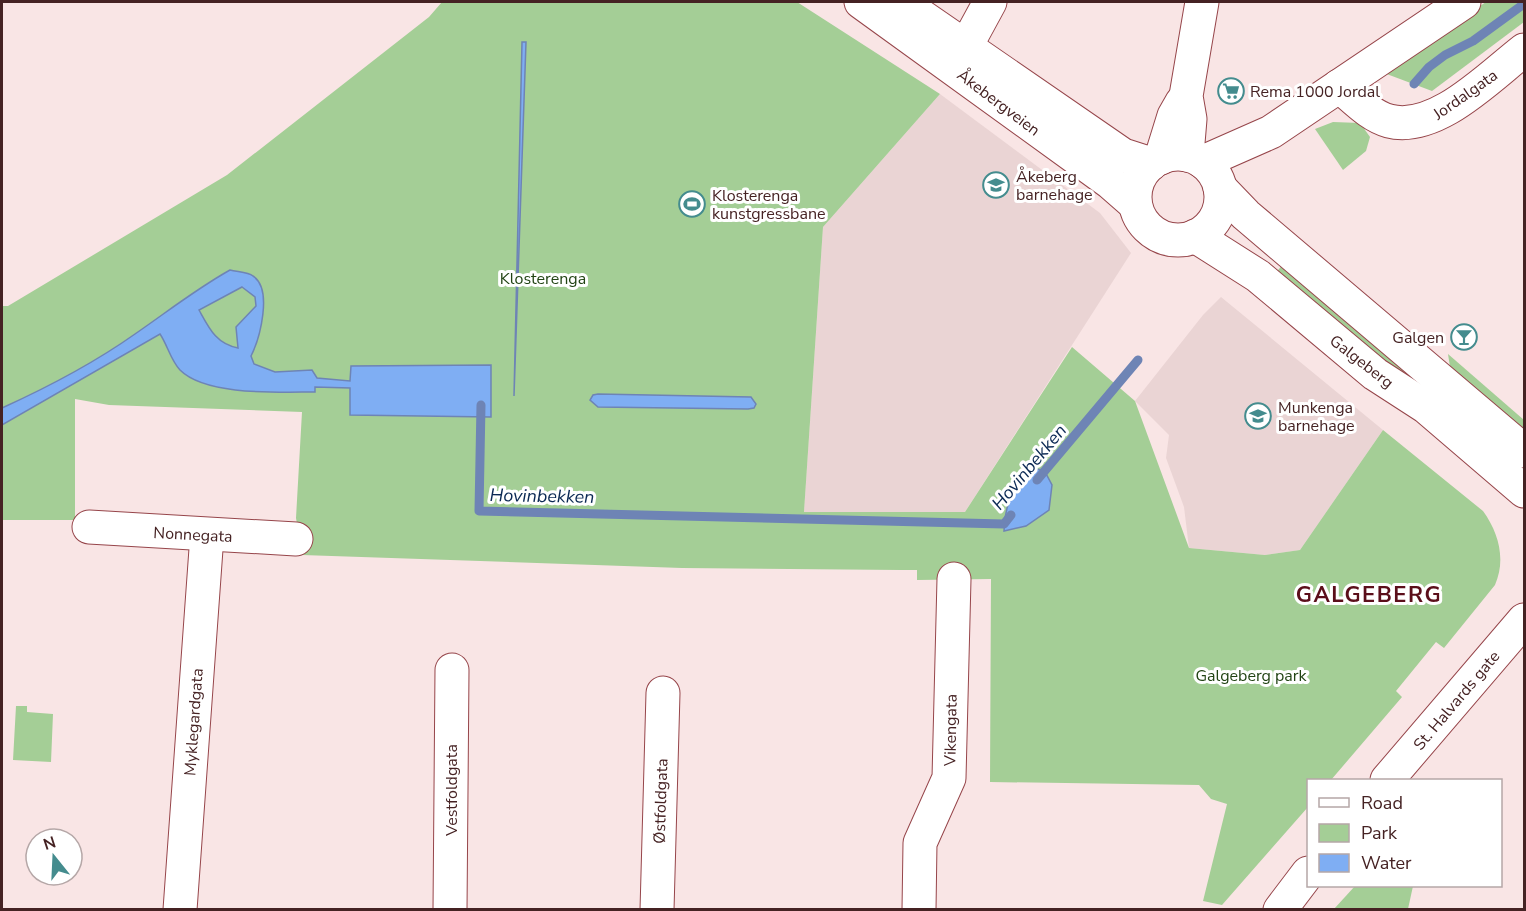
<svg xmlns="http://www.w3.org/2000/svg" width="1526" height="911" font-family="'Nunito Sans',sans-serif">
<rect width="100%" height="100%" fill="#f9e5e5"/>
<g fill="#ead4d4">
<path d="M940 94 1100 213 1131 253 965 512H804L823 227Z"/>
<path d="M1221 297 1383 430 1300 550 1265 555 1189 548 1184 507 1166 458 1169 435 1135 401 1203 315Z"/>
</g>
<g fill="#a4ce96">
<path d="M442 2H797L940 94 823 227 804 512H965L1072 347 1135 401 1189 548 1265 555 1300 550 1383 430 1483 511C1499 533 1506 560 1495 585L1444 648 1436 642 1396 691 1402 697 1331 780H1308V807L1222 905 1203 901 1227 804 1211 799 1199 785 990 782 991 579 917 580V570H901L682 568 302 555 296 518 302 412 109 405 75 399V520H2V306H8L227 175 429 17Z"/>
<path d="M1486 2H1524V22L1432 91 1384 73 1388 67Z"/>
<path d="M1333 122 1360 123 1370 137 1366 151 1343 170 1315 129Z"/>
<path d="M1283 264 1524 464V473L1378 364 1275 274Z"/>
<path d="M1448 354 1524 420V431L1450 367Z"/>
<path d="M16 706H27V712L53 714 51 762 13 760Z"/>
<path d="M1355 886H1413L1408 909H1334Z"/>
</g>
<g fill="#7faef3" stroke="#6e84b5" stroke-width="1.5" fill-rule="evenodd">
<path d="M522 42H526L514 396Z"/>
<path d="M230 270C237 272 248 272 253 276 273 289 260 338 251 356L254 364 275 372 312 370 317 378 350 381 351 366 491 365V417L350 415V388L315 387V392C279 392 206 396 180 370 171 361 167 344 160 334L2 425V408C46 388 94 363 135 334 167 312 196 289 230 270ZM242 287 255 297 256 306 236 327 238 348C216 344 209 328 199 310Z"/>
<path d="M598 394 751 397 756 404 754 408 748 409 598 407 590 400 593 395Z"/>
<path d="M1034 469 1044 470 1052 485 1049 510 1026 526 1004 531C1004 508 1014 480 1034 469Z"/>
</g>
<g fill="none" stroke-linecap="round" stroke-linejoin="round">
<g stroke="#6e84b5" stroke-width="9">
<path d="M1414 84 1429 67 1445 55 1473 41 1524 4"/>
<path d="M481 405 479 511 1004 524 1011 515"/>
<path d="M1037 480 1138 360"/>
</g>
<g stroke="#96454a" stroke-width="35">
<g id="minor">
<path d="M965 48 990 2"/>
<path d="M1339 86C1354 98 1370 116 1389 121 1436 133 1489 77 1524 50"/>
<path d="M1187 155 1190 119 1186 96 1202 2"/>
<path d="M1161 158 1174 116 1182 102"/>
<path d="M1203 162 1271 132 1464 2"/>
<path d="M89 527 296 539"/>
<path d="M180 910 207 535"/>
<path d="M450 910 452 670"/>
<path d="M657 910 663 693"/>
<path d="M919 910 920 843 949 778 954 579"/>
</g>
</g>
<g stroke="#96454a" stroke-width="35">
<g id="major">
<path d="M861 2 1111 183 1135 204"/>
<path d="M901 2 1123 155 1151 164"/>
<circle cx="1178" cy="197" r="43"/>
<path d="M1220 188 1246 215 1524 451"/>
<path d="M1195 236 1258 276 1375 374 1426 407 1524 491"/>
<path d="M1387 780 1524 620"/>
<path d="M1280 910 1308 873"/>
</g>
</g>
<use href="#minor" stroke="#fff" stroke-width="33"/>
<use href="#major" stroke="#fff" stroke-width="33"/>
</g>
<defs>
<g id="supermarket-ring" transform="scale(1.35)"><circle r="9.5" fill="#fff" stroke="#448c8e" stroke-width="1.5"/><path d="M-6-5.5h2.5l.6 2H6L4.5 2H-2.5L-4.4-4H-6ZM-1.5 3.2a1.3 1.3 0 1 0 .1 0ZM3 3.2a1.3 1.3 0 1 0 .1 0Z" fill="#448c8e"/></g>
<g id="school-ring" transform="scale(1.35)"><circle r="9.5" fill="#fff" stroke="#448c8e" stroke-width="1.5"/><path d="M0-5L7-2L0 1L-7-2ZM-4 1L0 2.5L4 1V4Q0 6-4 4Z" fill="#448c8e"/></g>
<g id="stadium-ring" transform="scale(1.35)"><circle r="9.5" fill="#fff" stroke="#448c8e" stroke-width="1.5"/><path d="M0-5a6.5 5 0 1 0 0 10a6.5 5 0 1 0 0-10ZM-3.5-1.8h7v3.6h-7Z" fill="#448c8e"/></g>
<g id="bar-ring" transform="scale(1.35)"><circle r="9.5" fill="#fff" stroke="#448c8e" stroke-width="1.5"/><path d="M-6-5H6L.8 .8V4.5H3.5V6h-7V4.5H-.8V.8Z" fill="#448c8e"/></g>
</defs>
<g fill-rule="evenodd">
<use href="#supermarket-ring" x="1231" y="91"/>
<use href="#school-ring" x="996" y="185"/>
<use href="#stadium-ring" x="692" y="204"/>
<use href="#bar-ring" x="1464" y="337"/>
<use href="#school-ring" x="1258" y="416"/>
</g>
<g text-anchor="middle" stroke-width="6" stroke-linejoin="round" paint-order="stroke">
<g font-size="16" fill="#452223" stroke="#fff" text-anchor="start">
<text x="1250" y="97">Rema 1000 Jordal</text>
<text x="1016" y="182">Åkeberg<tspan x="1016" dy="18">barnehage</tspan></text>
<text x="712" y="201">Klosterenga<tspan x="712" dy="18">kunstgressbane</tspan></text>
<text x="1444" y="343" text-anchor="end">Galgen</text>
<text x="1278" y="413">Munkenga<tspan x="1278" dy="18">barnehage</tspan></text>
</g>
<g font-size="16" fill="#452223" stroke="#fff">
<text transform="translate(1465 94) rotate(-35)" y="6">Jordalgata</text>
<text transform="translate(999 102) rotate(37)" y="6">Åkebergveien</text>
<text transform="translate(1362 361) rotate(38)" y="6">Galgeberg</text>
<text transform="translate(193 534) rotate(3)" y="6">Nonnegata</text>
<text transform="translate(1456 700) rotate(-50)" y="6">St. Halvards gate</text>
<text transform="translate(193 722) rotate(-86)" y="6">Myklegardgata</text>
<text transform="translate(950 730) rotate(-89)" y="6">Vikengata</text>
<text transform="translate(451 790) rotate(-90)" y="6">Vestfoldgata</text>
<text transform="translate(660 801) rotate(-88)" y="6">Østfoldgata</text>
</g>
<g font-size="16" fill="#214313" stroke="#fff">
<text x="543" y="284">Klosterenga</text>
<text x="1251" y="681">Galgeberg park</text>
</g>
<g font-size="18" font-style="italic" fill="#0a2853" stroke="#fff">
<text transform="translate(1029 467) rotate(-50)" y="6">Hovinbekken</text>
<text transform="translate(542 496) rotate(1)" y="6">Hovinbekken</text>
</g>
<g font-size="22" font-weight="bold" letter-spacing="1.5" fill="#5b0e1a" stroke="#fff">
<text x="1369" y="602">GALGEBERG</text>
</g>
</g>
<rect width="1526" height="911" fill="none" stroke="#452223" stroke-width="6"/>
<rect x="1307" y="779" width="195" height="108" fill="#ffffff" stroke="#b5a7a7" stroke-width="1.5"/>
<rect x="1319" y="798" width="30" height="9" fill="#ffffff" stroke="#b5a7a7" stroke-width="1.5"/>
<text x="1361" y="809" font-size="18" fill="#452223">Road</text>
<rect x="1319" y="824" width="30" height="18" fill="#a4ce96" stroke="#b5a7a7" stroke-width="1.5"/>
<text x="1361" y="839" font-size="18" fill="#452223">Park</text>
<rect x="1319" y="854" width="30" height="18" fill="#7faef3" stroke="#b5a7a7" stroke-width="1.5"/>
<text x="1361" y="869" font-size="18" fill="#452223">Water</text>
<g transform="translate(54 857) rotate(342)"><circle r="28" fill="#ffffff" stroke="#b5a7a7" stroke-width="1.5"/>
<path d="M0-4.5L10 22L0 15L-10 22Z" fill="#448c8e"/>
<text y="-9" font-size="16" font-weight="bold" text-anchor="middle" fill="#452223">N</text>
</g>
</svg>
